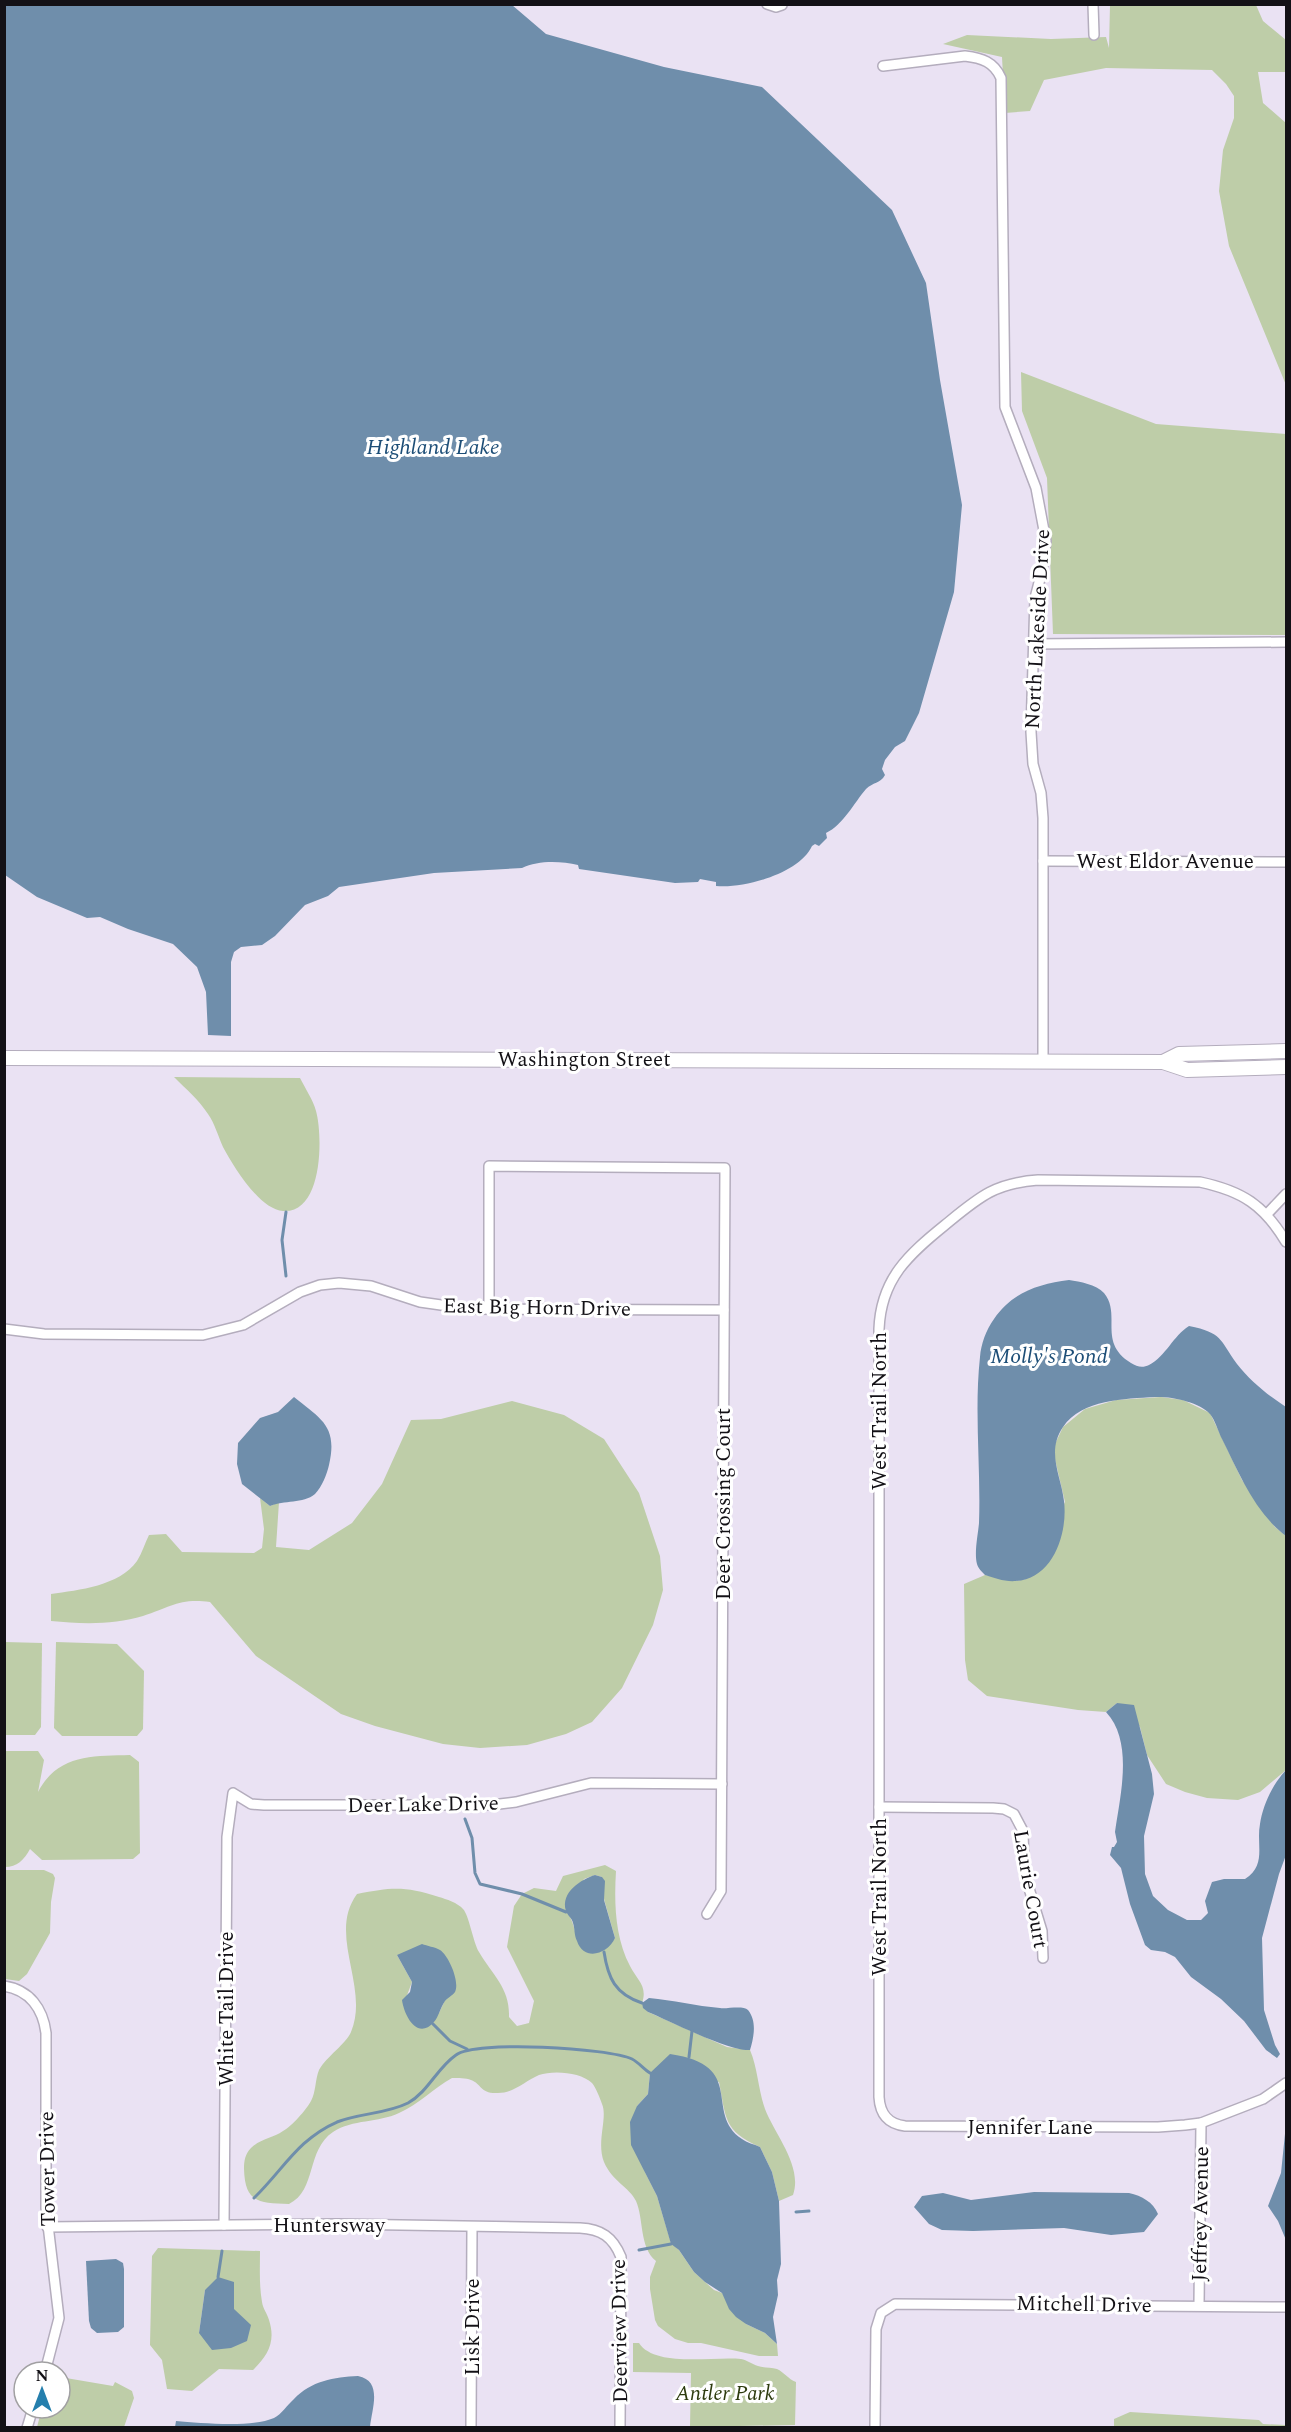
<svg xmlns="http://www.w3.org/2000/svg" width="1291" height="2432" font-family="Spectral,serif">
<rect width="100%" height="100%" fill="#eae2f3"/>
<g fill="#becda8" fill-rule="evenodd">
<path d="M1110 5H1256L1263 21 1286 40V72H1258L1263 103 1286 123V385L1229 246 1219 191 1223 150 1234 118V96L1226 84 1212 70 1106 68 1044 80 1030 111 1005 113 1002 57 943 44 967 35 1051 39 1106 37 1109 48Z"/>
<path d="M1021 372 1156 424 1286 434V635L1053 634 1047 478 1022 411Z"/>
<path d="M174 1077 300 1078C305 1088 313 1100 316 1111 323 1136 323 1214 283 1211 260 1210 233 1166 223 1147 218 1136 215 1124 208 1114 199 1100 186 1089 174 1077Z"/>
<path d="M1161 1397 1183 1400 1210 1413 1242 1480 1275 1527 1286 1536V1770L1260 1792 1238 1800 1207 1798 1185 1792 1166 1784 1147 1755 1140 1727 1117 1703 1106 1712 1078 1710 987 1696 968 1680 965 1660 964 1584 985 1575 1016 1581 1026 1579 1065 1502 1054 1455 1055 1444 1063 1427 1085 1409 1116 1400Z"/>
<path d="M512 1401 564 1415 604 1439 639 1493 660 1556 663 1590 653 1625 622 1688 592 1722 566 1734 527 1745 480 1748 443 1744 375 1726 341 1714 256 1656 210 1602C179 1598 171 1607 143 1616 114 1625 81 1624 51 1621V1594C79 1590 119 1586 137 1561 142 1553 145 1543 149 1535L166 1534 182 1552 254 1553 262 1548 264 1529 260 1498 270 1506 279 1502 276 1547 309 1550 352 1523 382 1484 411 1420 441 1419Z"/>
<path d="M5 1642 42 1643 41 1727 35 1735H5Z"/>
<path d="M56 1642 117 1644 144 1671 143 1729 137 1736H62L54 1728Z"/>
<path d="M5 1751H38L44 1760 38 1792C58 1754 93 1756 130 1755L139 1762 140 1853 133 1859 42 1860 30 1849C24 1860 17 1867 5 1867Z"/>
<path d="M605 1865 616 1871C614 1903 615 1937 630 1966 637 1980 648 1986 642 2003L648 2012 727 2047 750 2050C758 2069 758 2089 765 2109 775 2135 803 2166 793 2195L779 2201 772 2172 760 2147C723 2131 726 2117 719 2082L650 2073 648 2094 637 2106 645 2172 657 2196 671 2243 679 2250 694 2272 714 2290 722 2293 746 2324 765 2333 777 2344 778 2356H759L701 2343H688L675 2339 658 2326 655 2320 650 2289V2277L656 2261C639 2247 644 2219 636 2201 629 2187 612 2181 604 2162 596 2142 608 2118 602 2104 600 2098 596 2088 592 2083 581 2072 553 2070 539 2075 525 2081 514 2093 498 2093 480 2094 482 2084 471 2080 466 2078 458 2078 452 2078 434 2088 418 2105 399 2113 378 2123 353 2119 333 2132 306 2150 317 2190 289 2204 259 2203 245 2203 244 2169 244 2161 245 2154 251 2148 260 2139 273 2138 283 2131 292 2126 306 2110 311 2101 316 2092 315 2080 319 2070 327 2056 346 2044 351 2032 370 1987 327 1935 357 1894 392 1887 405 1886 439 1897 446 1899 458 1903 463 1909 469 1915 473 1942 479 1952 493 1976 510 1988 509 2017L517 2026 529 2023 534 2001 507 1947 514 1906 522 1894 534 1888 556 1891 563 1876ZM595 1875 602 1877 604 1899 615 1938 588 1953C574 1943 577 1929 569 1915L584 1879ZM397 1955 446 1957 448 1963 445 2000 439 2013 406 1998 412 1982Z"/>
<path d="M5 1870H44L53 1874 55 1878 51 1902 50 1933 27 1974 19 1981 5 1979Z"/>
<path d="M158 2248 260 2251C260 2268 259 2285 262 2302 263 2309 267 2313 269 2320 276 2342 268 2355 253 2370L219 2369 192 2391 167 2389 162 2360 150 2345 152 2256ZM234 2282V2310L245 2321 199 2333 205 2290Z"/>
<path d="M633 2343H639C655 2368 714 2356 741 2359 747 2360 752 2364 758 2366 764 2368 771 2367 777 2369 784 2372 788 2379 796 2382L795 2425 690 2427 691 2373 633 2372Z"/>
<path d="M60 2377 113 2386 115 2382 132 2391 134 2398 124 2427H37L42 2408H60Z"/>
<path d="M1130 2412 1259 2420 1263 2424 1286 2425V2427H1114V2419Z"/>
</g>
<g fill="#6f8eab">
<path d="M4 5H512L546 34 664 67 762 87 892 210 926 283 940 380 962 505 954 592 919 713 905 741 895 747 885 760 882 769 885 775C880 784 873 782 866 789 854 803 843 825 826 833L827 838 819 846 815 844 812 846C800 873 744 889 716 886V882L700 879 698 882 675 883 579 869 578 865C561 861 538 860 522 868L434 873 339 887 328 896 305 905 275 936 262 945 241 947 234 952 231 962V1036L208 1035 206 992 197 967 173 944 128 929 100 917 87 918 37 897 5 875Z"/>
<path d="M1069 1280C1080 1282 1096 1284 1104 1293 1122 1315 1097 1342 1131 1363 1137 1367 1143 1368 1149 1365 1166 1356 1173 1336 1189 1326 1223 1333 1219 1339 1237 1364 1250 1381 1269 1396 1286 1407V1536C1255 1513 1239 1473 1222 1439 1218 1431 1215 1420 1210 1414 1200 1402 1170 1396 1155 1397 1125 1399 1082 1399 1063 1427 1046 1452 1061 1475 1064 1501 1068 1533 1053 1579 1016 1581 1005 1582 994 1578 985 1575 982 1572 978 1568 977 1564 974 1552 978 1535 979 1523 981 1468 974 1412 980 1357 981 1344 986 1330 994 1319 1012 1292 1039 1284 1069 1280Z"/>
<path d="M294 1397C321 1419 338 1426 329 1465 327 1474 322 1487 315 1494 303 1504 284 1500 270 1506L242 1484 237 1464 238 1443 260 1418 278 1412Z"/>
<path d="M1117 1703 1134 1705 1152 1774 1154 1794 1144 1836 1145 1874 1153 1896 1168 1910 1187 1920H1201L1208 1913 1205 1901 1212 1882 1224 1879H1245C1267 1865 1256 1845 1260 1824 1263 1804 1273 1784 1286 1770V1855L1279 1874 1262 1938 1264 2010 1275 2045 1280 2054 1277 2058 1266 2050 1244 2021 1221 1999 1191 1977 1175 1957 1165 1952 1151 1950 1145 1945 1130 1904 1121 1868 1110 1855 1112 1847H1114L1117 1842 1115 1832C1120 1796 1134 1742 1106 1712Z"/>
<path d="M595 1875 602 1877 605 1881 604 1900 615 1938C608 1954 584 1962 577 1941 574 1935 575 1929 573 1923 572 1918 567 1915 566 1911 560 1892 582 1879 595 1875Z"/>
<path d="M422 1944C427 1946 435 1947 440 1950 449 1956 460 1982 455 1992 452 1996 447 1998 445 2001 440 2008 439 2016 434 2022 417 2041 404 2015 402 2000L410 1992 412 1982 397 1955Z"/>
<path d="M649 1998C673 2000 696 2006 720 2008 727 2009 743 2005 748 2010 757 2021 754 2037 750 2050 730 2052 670 2021 648 2012L643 2008 642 2003Z"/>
<path d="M670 2054C748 2065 703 2113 742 2139 747 2143 754 2144 760 2147L772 2172 779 2201 781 2264 777 2280 778 2295 773 2317 777 2344 765 2333 746 2324 736 2317 729 2309 722 2293 705 2282 694 2272 679 2250 671 2244 657 2196 631 2145 630 2122 637 2106 648 2094 650 2073Z"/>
<path d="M1286 2124V2240L1278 2221 1268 2206 1281 2173Z"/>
<path d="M1034 2192 1129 2193C1142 2196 1153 2202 1158 2214L1144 2232 1111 2235 1064 2228 973 2231 942 2230 929 2224 914 2207 922 2196 943 2193 971 2200Z"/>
<path d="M116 2259 123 2263 124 2269V2327L118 2332 97 2333 91 2328 89 2321 86 2261Z"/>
<path d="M218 2277 234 2282V2309L251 2325 247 2341 231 2348 212 2350 199 2333 205 2290Z"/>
<path d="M358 2376C383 2381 372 2408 370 2427H175L176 2421C201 2423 251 2428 274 2418 282 2414 287 2405 294 2399 311 2381 334 2377 358 2376Z"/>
</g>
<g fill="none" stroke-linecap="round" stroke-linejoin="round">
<g stroke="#6f8eab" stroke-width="3">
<path d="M286 1212 282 1240 286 1276"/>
<path d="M465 1819 472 1838 475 1873 480 1884 522 1894 566 1912"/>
<path d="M604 1952C608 1978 615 1994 642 2003"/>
<path d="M433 2024 450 2041 467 2049"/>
<path d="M689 2057 692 2031"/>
<path d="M254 2198C283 2170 298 2139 337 2122 360 2113 386 2114 408 2103 428 2092 437 2068 456 2055 475 2040 609 2048 632 2059 638 2062 644 2069 650 2073"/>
<path d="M796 2212 809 2211"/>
<path d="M639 2250 671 2244"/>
<path d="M218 2277 222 2251"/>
</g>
<g stroke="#b4adbd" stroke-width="12">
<g id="minor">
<path d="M767 4 776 7 782 5"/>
<path d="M1093 4 1094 35"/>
<path d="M883 66 965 56C982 58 994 62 1001 78L1005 407 1036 488 1046 541 1042 571 1035 598 1031 732 1033 764 1041 793 1043 818V1062"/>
<path d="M1033 644 1286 642"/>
<path d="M1043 861 1286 862"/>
<path d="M1267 1214 1286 1194"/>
<path d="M1286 1242C1264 1205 1242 1191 1200 1182L1038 1180C994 1183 978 1198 945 1225 908 1255 881 1279 879 1329V2097C880 2114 888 2124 905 2126L1158 2127 1185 2125 1201 2123 1263 2099 1286 2083"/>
<path d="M489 1309V1166L725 1168 721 1891 707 1914"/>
<path d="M4 1329 44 1334 203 1335 243 1325 300 1292 320 1285 339 1283 371 1286 420 1302 469 1309 724 1310"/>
<path d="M879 1807 993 1808 1004 1809 1014 1814 1023 1831 1024 1867 1028 1885 1042 1931 1043 1958"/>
<path d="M4 1986C30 1990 43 2009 46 2033V2208L59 2318 45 2372"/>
<path d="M224 2225 227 1837 233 1793 251 1804 264 1805H491L516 1802 591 1783 722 1784"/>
<path d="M47 2227 338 2224 580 2228C601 2229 613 2237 621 2257L620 2428"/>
<path d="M1199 2305 1201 2123"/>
<path d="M27 2428 33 2408"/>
<path d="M471 2428 472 2227"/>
<path d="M875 2428 876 2329 881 2313 895 2304 1286 2307"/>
</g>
</g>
<g stroke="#b4adbd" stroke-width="16">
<g id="secondary">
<path d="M4 1058 1163 1062 1187 1070 1286 1067"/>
<path d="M1163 1062 1179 1054 1286 1051"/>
</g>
</g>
<use href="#minor" stroke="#fff" stroke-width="9"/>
<use href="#secondary" stroke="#fff" stroke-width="14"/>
</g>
<g text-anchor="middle" stroke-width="6" stroke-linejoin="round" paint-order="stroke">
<g font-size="21" fill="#131116" stroke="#fff">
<text transform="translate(1037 629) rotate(-87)" y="7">North Lakeside Drive</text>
<text x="1165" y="868">West Eldor Avenue</text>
<text x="584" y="1066">Washington Street</text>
<text transform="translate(537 1307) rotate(1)" y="7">East Big Horn Drive</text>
<text transform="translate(879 1411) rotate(-90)" y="7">West Trail North</text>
<text transform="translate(723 1504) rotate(-90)" y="7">Deer Crossing Court</text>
<text transform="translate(423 1804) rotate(-1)" y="7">Deer Lake Drive</text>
<text transform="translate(1031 1889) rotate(80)" y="7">Laurie Court</text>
<text transform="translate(879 1897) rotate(-90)" y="7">West Trail North</text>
<text transform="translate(226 2009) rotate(-90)" y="7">White Tail Drive</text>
<text x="1030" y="2134">Jennifer Lane</text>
<text transform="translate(47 2169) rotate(-91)" y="7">Tower Drive</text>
<text transform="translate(1200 2214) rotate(-89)" y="7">Jeffrey Avenue</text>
<text x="329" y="2232">Huntersway</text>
<text transform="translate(1084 2304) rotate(1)" y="7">Mitchell Drive</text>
<text transform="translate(472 2327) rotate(-90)" y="7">Lisk Drive</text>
<text transform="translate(619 2331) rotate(-91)" y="7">Deerview Drive</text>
</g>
<g font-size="21" font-style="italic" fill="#2d3b0e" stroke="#fff">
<text x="725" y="2400">Antler Park</text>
</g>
<g font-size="22" font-style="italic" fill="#1d4e77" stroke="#fff">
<text x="433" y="454">Highland Lake</text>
<text x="1049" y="1363">Molly's Pond</text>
</g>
</g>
<rect width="1291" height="2432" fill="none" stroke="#131116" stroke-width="12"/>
<g transform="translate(42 2390)"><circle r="28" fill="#ffffff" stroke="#a1a0a2" stroke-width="1.5"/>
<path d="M0-4.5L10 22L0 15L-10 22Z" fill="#257fad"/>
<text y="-9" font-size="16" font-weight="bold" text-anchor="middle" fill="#131116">N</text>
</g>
</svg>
